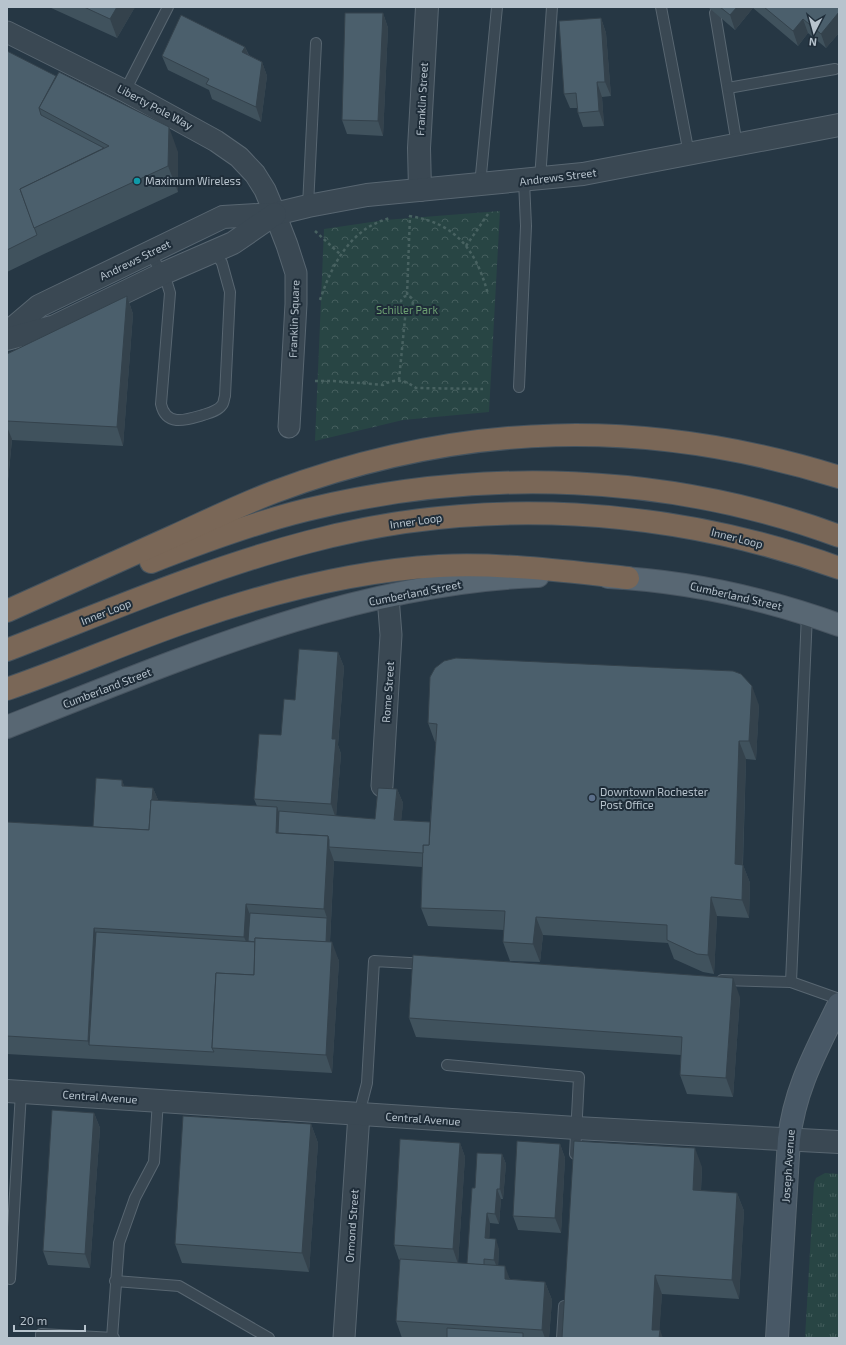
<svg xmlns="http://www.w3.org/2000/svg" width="846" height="1345" font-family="'Exo 2',sans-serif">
<defs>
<pattern id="grass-tufts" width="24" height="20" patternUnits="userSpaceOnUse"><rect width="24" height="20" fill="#284544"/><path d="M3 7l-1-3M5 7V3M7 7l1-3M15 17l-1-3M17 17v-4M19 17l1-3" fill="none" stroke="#455e5e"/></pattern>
<pattern id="park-crowns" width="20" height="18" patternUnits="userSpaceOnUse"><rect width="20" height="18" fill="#284544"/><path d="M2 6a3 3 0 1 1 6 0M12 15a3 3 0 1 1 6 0" fill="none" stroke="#455e5e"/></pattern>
</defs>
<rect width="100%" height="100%" fill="#263744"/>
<path fill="url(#grass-tufts)" d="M825 1173 839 1174V1338H805L814 1183 816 1178Z"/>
<path fill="url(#park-crowns)" d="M500 211 489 412 403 420 315 441 324 229 385 220Z"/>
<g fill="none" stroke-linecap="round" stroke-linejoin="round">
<g stroke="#586671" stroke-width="12">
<g id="service">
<path d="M661 7 689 154"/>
<path d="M715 13 737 145"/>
<path d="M728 88 835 69"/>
<path d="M125 91 168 7"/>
<path d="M540 179 552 7"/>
<path d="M480 185 497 7"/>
<path d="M308 206 316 43"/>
<path d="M150 252 167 283 170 293 161 404C166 427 186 420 203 415 209 413 218 411 222 405 224 403 224 398 225 396L230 292 222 263 214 250"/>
<path d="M519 387 526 226 524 181"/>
<path d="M722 980 791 982 839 999"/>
<path d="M791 982 807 614"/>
<path d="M447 1065 579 1077 575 1154"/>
<path d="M359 1114 367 1083 374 961 427 964"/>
<path d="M10 1279 21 1092"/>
<path d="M115 1281 179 1286 269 1338"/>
<path d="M41 1338V1334L114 1338"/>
<path d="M112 1338 119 1243 135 1198 154 1162 158 1100"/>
<path d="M562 1338 564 1306"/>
</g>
</g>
<g stroke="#586671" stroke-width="23">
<g id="minor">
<path d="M7 32 125 91 216 141 239 157 255 174 265 190 275 214 287 245 296 273V304L289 427"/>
<path d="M382 786 391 635 388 597"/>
<path d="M344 1338 359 1114"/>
</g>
</g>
<g stroke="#586671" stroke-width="24">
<g id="tertiary">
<path d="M420 190 419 148 427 7"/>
<path d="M7 333 39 306 223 217 275 214 308 206 367 195 583 174 839 125"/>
<path d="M7 339 55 326 162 274 233 243 275 214"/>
<path d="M7 1091 576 1128 839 1142"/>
</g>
</g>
<g stroke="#586671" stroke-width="24">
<path id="secondary" d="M777 1338 789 1139C795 1087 817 1050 839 1004"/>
</g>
<g stroke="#475460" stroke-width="24">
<g id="primary">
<path d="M608 577C688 581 764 598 839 625"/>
<path d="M7 727C178 660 352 583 538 576"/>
</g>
</g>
<g stroke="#45535e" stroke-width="24">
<g id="motorway">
<path d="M151 562C202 542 253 523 306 510 481 467 669 473 839 536"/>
<path d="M7 611C63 586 119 561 174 536 207 521 240 505 274 492 464 421 646 417 839 477"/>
<path d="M7 650C106 612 205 569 308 542 483 495 669 507 839 568"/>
<path d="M7 689C68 668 127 642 188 621 268 593 353 571 439 566 502 563 565 571 628 578"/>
</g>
</g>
<g stroke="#486261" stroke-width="2.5" stroke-dasharray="3 3" stroke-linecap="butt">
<path d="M409 216C456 223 476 250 488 294"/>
<path d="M315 231 341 255"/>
<path d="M466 246 488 214"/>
<path d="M407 295 410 216"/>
<circle cx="407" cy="302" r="6"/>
<path d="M320 300C332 264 351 228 390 218"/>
<path d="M399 380 406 308"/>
<path d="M315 381H334L383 385C395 378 405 380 416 388L483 389"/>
</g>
<use href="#service" stroke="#3a4853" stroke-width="10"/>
<use href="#minor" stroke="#3a4853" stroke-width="21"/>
<use href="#tertiary" stroke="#3a4853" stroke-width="22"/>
<use href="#secondary" stroke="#485866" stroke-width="22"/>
<use href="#primary" stroke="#586773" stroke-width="22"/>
<use href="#motorway" stroke="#7a6757" stroke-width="22"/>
</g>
<g fill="#40525d">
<path d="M49 7H135L117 38Z"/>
<path d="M708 7H839V33L826 48 808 33 798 46 753 8 735 30Z"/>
<path d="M383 13 388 28 383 136 347 134 342 120Z"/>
<path d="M601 18 606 33 611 96 602 97 604 126 583 127 578 113 577 108H570L564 94Z"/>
<path d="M245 47 249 55 262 62 267 76 261 122 212 99 209 90 168 70 162 56Z"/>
<path d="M7 51 178 152V192L44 254 42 250 44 254 7 272Z"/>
<path d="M127 296 133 314 123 446 12 440 7 491V354Z"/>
<path d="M338 652 344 667 338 745 341 754 336 816 375 819 397 789 403 803 401 820 430 822 436 742H435L428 723 759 705 756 760 746 759 743 865 750 883 749 918 717 916 714 974 703 972 674 959 668 943 543 935 540 962 510 961 503 942 504 930 428 926 421 908 422 867 334 861 330 942 339 961 332 1073 7 1054V822L93 827 122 780 124 786 153 788 158 800 257 806 254 799 281 735 295 700Z"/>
<path d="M740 997 733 1097 687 1094 680 1075 681 1055 416 1037 409 1018Z"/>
<path d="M94 1113 100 1128 90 1268 48 1265 43 1251Z"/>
<path d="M311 1124 318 1143 309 1272 182 1263 175 1244Z"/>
<path d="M574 1141 702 1167 701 1191 737 1193 744 1211 739 1299 662 1294 659 1330 663 1338Z"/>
<path d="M460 1143 465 1157 458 1263 467 1264 475 1188 502 1154 506 1164 503 1199H501L499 1224 490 1223 489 1239 499 1249 498 1266 510 1279 545 1282 552 1300 549 1338H402L396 1321 400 1260H399L394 1245Z"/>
<path d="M560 1144 565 1158 561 1233 518 1230 513 1216Z"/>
</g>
<g fill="#34424c">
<path d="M117 7H135L117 38 110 19Z"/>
<path d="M737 7H753V8L735 30 730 15Z"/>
<path d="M839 12V33L826 48 821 34Z"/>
<path d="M383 13 388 28 383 136 378 121Z"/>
<path d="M601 18 606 33 611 96 605 82Z"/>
<path d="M803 19 808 33 798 46 793 31Z"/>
<path d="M245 47 251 61 242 52Z"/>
<path d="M262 62 267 76 261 122 256 107Z"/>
<path d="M597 82 602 97 604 126 599 111Z"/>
<path d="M169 127 178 152V192L168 166Z"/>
<path d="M127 296 133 314 123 446 117 427Z"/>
<path d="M7 427 12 439 7 491Z"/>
<path d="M338 652 344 667 338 745 341 754 336 819 331 804 332 739Z"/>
<path d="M752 686 759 705 756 760 749 741Z"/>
<path d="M739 741 746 759 742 882 735 864Z"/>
<path d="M122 780 127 794 122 786Z"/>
<path d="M153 788 159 802 150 835Z"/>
<path d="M397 789 403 803 400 835 394 820Z"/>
<path d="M277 807 284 826 283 837 276 833Z"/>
<path d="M328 836 332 847H329L334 861 329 960 325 950 327 918 324 909Z"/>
<path d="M743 865 750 883 749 918 742 900Z"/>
<path d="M711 897 717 916 714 974 708 955Z"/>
<path d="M246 904 253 923 248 946 244 937Z"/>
<path d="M536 917 543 935 540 962 533 944Z"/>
<path d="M94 928 101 947 89 1045 88 1041Z"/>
<path d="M332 942 339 961 332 1073 326 1055Z"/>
<path d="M733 978 740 997 733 1097 726 1078Z"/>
<path d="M94 1113 100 1128 90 1268 85 1254Z"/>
<path d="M311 1124 318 1143 309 1272 302 1253Z"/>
<path d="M460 1143 465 1157 458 1264 453 1249Z"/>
<path d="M560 1144 565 1158 561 1233 555 1218Z"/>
<path d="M695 1148 702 1167 700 1209 693 1190Z"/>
<path d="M502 1154 506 1164 503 1199 500 1189Z"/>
<path d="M497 1189 501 1199 499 1224 495 1214Z"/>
<path d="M737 1193 744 1211 739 1299 732 1280Z"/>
<path d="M487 1213 490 1223 489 1248 485 1238Z"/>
<path d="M496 1239 499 1249 498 1270 494 1260Z"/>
<path d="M505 1266 512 1285 505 1279Z"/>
<path d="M655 1275 662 1294 659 1338 652 1330Z"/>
<path d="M545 1282 552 1300 549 1338H545L542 1330Z"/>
<path d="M660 1330 663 1338H659Z"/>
</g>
<g fill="#4b5f6c" stroke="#34424c">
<path d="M84 7H117L110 19Z"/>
<path d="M720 7H737L730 15Z"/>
<path d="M764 7H839V12L821 34 803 19 793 31Z"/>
<path d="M345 13H383L378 121 342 120Z"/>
<path d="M181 15 245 47 242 52 262 62 256 107 206 84 209 79 162 56Z"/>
<path d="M601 18 605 82H597L599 111 578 113 576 93 564 94 559 21Z"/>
<path d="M7 51 56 76 39 108 41 115 104 148 20 189 37 235 7 250Z"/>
<path d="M59 72 169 127 168 166 34 228 20 189 109 146 39 108Z"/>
<path d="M127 296 117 427 7 421V354Z"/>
<path d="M299 649 338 652 332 739H336L331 804 254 799 259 734 281 735 284 699 295 700Z"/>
<path d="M456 658 733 671 741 674 752 686 749 741H739L735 864 743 865 742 900 711 897 708 955 697 954 667 940V925L536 917 533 944 503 942 505 911 421 908 423 845H429L437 724 428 723 430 677 435 668 444 661Z"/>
<path d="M96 778 122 780V786L153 788 152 800H151L149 830 93 827Z"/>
<path d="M378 788 397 789 394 820 430 822 429 845H423V853L329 847V840L328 836 278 833 279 811 375 819Z"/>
<path d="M151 800 277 807 276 833 328 836 324 909 246 904 244 937 94 928 88 1041 7 1036V822L149 830Z"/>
<path d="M250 913 327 918 326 942 255 938V942L248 941Z"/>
<path d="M96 932 255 942 254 975 216 973 212 1048 214 1052 89 1045Z"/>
<path d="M255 938 332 942 326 1055 212 1048 216 973 254 975Z"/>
<path d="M413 955 733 978 726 1078 680 1075 682 1037 409 1018Z"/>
<path d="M52 1110 94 1113 85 1254 43 1251Z"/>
<path d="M183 1116 311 1124 302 1253 175 1244Z"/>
<path d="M400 1139 460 1143 453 1249 394 1245Z"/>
<path d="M517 1141 560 1144 555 1218 513 1216Z"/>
<path d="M574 1141 695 1148 693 1190 737 1193 732 1280 655 1275 652 1330H660L659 1338H562Z"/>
<path d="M477 1153 502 1154 500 1189H497L495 1214 487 1213 485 1238 496 1239 494 1260 484 1259V1265L467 1264 472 1188H475Z"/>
<path d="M400 1259 505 1266V1279L545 1282 542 1330 396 1321Z"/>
<path d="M447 1328 523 1333V1338H447Z"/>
</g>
<circle fill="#0f9aa8" stroke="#1f2d39" stroke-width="1.5" cx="137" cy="181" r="4"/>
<circle fill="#5c6f8a" stroke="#1f2d39" stroke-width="1.5" cx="592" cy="798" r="4"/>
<g text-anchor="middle" stroke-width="4" stroke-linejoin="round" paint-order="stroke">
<g font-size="11" fill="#b7c3cd" stroke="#1f2d39">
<text transform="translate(422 99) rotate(-87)" y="4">Franklin Street</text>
<text transform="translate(155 107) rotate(28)" y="4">Liberty Pole Way</text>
<text transform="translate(558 177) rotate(-7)" y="4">Andrews Street</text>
<text transform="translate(135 260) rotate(-26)" y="4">Andrews Street</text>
<text transform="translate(294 319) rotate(-88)" y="4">Franklin Square</text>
<text transform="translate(416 521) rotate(-8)" y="4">Inner Loop</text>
<text transform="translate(737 538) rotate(14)" y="4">Inner Loop</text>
<text transform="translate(415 593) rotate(-11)" y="4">Cumberland Street</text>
<text transform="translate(736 596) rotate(13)" y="4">Cumberland Street</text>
<text transform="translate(106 612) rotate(-21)" y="4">Inner Loop</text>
<text transform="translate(107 688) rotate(-21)" y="4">Cumberland Street</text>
<text transform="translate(388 692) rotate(-86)" y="4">Rome Street</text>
<text transform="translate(100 1097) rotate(4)" y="4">Central Avenue</text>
<text transform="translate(423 1119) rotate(4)" y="4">Central Avenue</text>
<text transform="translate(788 1166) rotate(-86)" y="4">Joseph Avenue</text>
<text transform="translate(352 1226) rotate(-86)" y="4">Ormond Street</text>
</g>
<g font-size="11" fill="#b7c3cd" stroke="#1f2d39" text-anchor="start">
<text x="145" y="185">Maximum Wireless</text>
<text x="600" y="796">Downtown Rochester<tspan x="600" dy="13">Post Office</tspan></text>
</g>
<g font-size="11" fill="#6d9f72" stroke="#1f2d39">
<text x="407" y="314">Schiller Park</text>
</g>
</g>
<rect width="846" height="1345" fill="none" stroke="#b7c3cd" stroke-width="16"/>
<g transform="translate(814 32) rotate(186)" stroke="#1f2d39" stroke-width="3" paint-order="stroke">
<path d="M0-3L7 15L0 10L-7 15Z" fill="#b7c3cd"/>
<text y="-6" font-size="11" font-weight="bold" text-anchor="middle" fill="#b7c3cd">N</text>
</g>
<path d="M14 1325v6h71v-6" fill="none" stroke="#b7c3cd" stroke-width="2"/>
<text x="20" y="1325" font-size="12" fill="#b7c3cd" stroke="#1f2d39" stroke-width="3" paint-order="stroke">20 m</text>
</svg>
